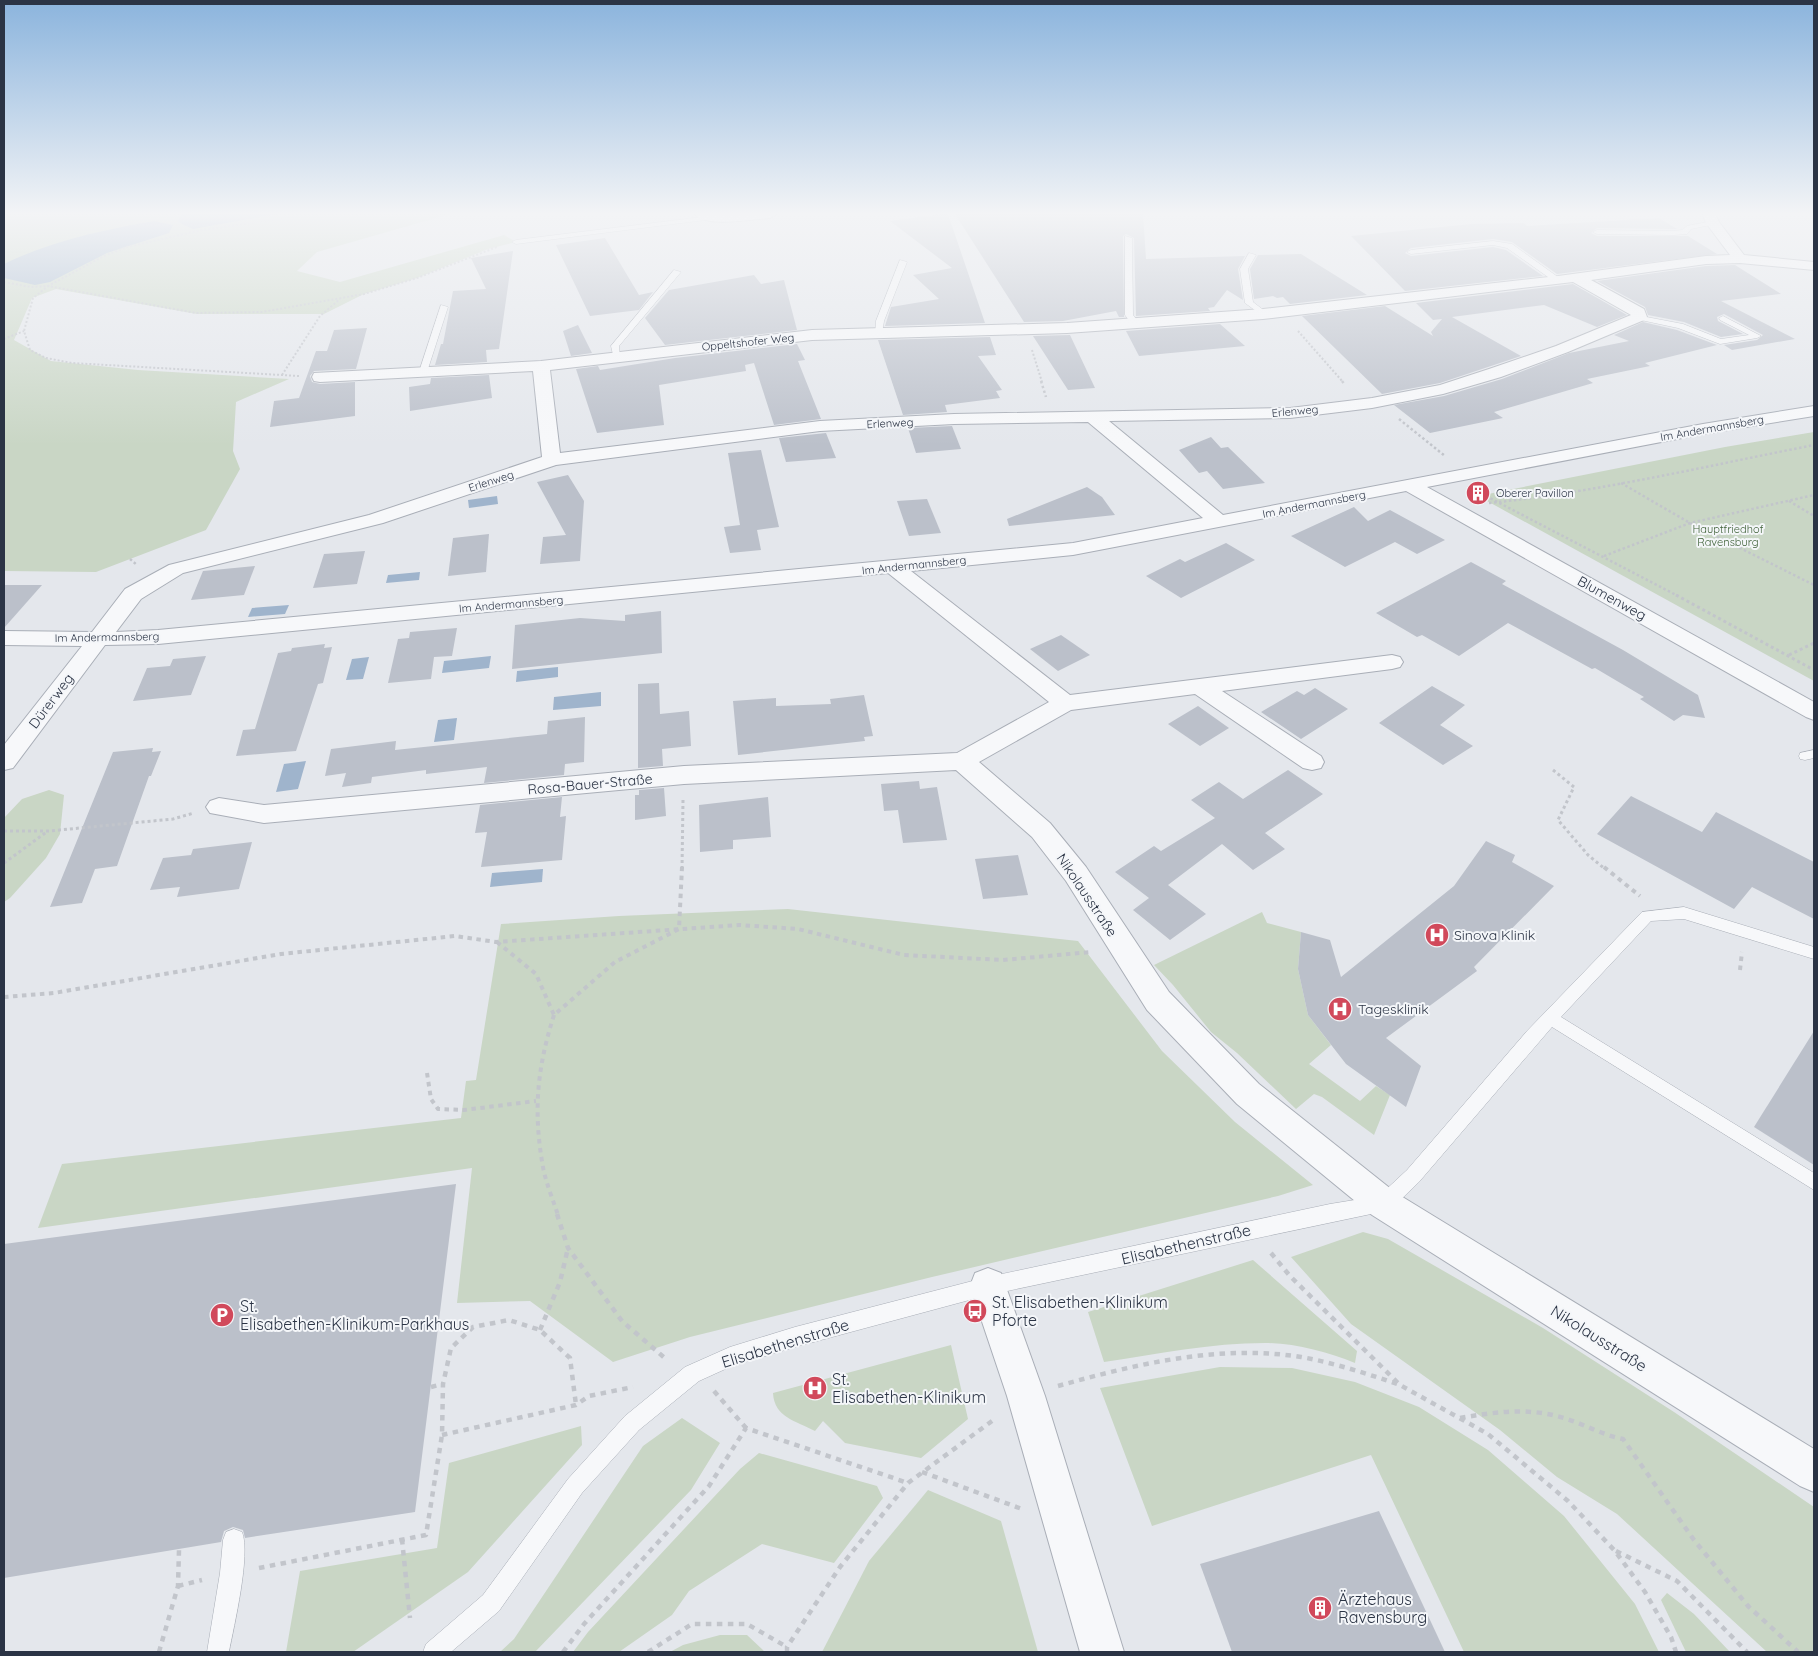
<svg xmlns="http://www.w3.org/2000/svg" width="1818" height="1656" font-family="Quicksand,sans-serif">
<rect width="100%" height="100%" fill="#e4e7ec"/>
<g fill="#c9d6c5">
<path d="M4 214H450L317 252 297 271 340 282 504 235 516 242 488 249 417 278 364 294 324 314H197L56 289 32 298 14 340 51 361 138 370 289 379 236 402 233 451 240 469 206 530 96 572 4 571Z"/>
<path d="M1814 432V681L1478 496 1725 447Z"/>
<path d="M49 790 64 795 60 834 46 858 10 898 4 902V818L22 799Z"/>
<path d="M788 909 1078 941 1162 1051 1235 1122 1313 1185 1278 1196 932 1277 690 1337 613 1362 530 1301 457 1303 472 1168 38 1228 62 1164 461 1118 466 1081 476 1080 501 924 619 916Z"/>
<path d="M1262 912 1267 923 1301 932 1298 969 1308 1015 1331 1045 1309 1064 1360 1101 1376 1086 1390 1095 1374 1135 1322 1097 1314 1094 1296 1109 1237 1053 1211 1032 1173 985 1154 965Z"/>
<path d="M1363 1232 1388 1239 1543 1328 1674 1412 1814 1507V1652H1767L1617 1514 1557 1477 1500 1430 1351 1324 1291 1257Z"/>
<path d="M1253 1260 1357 1351 1355 1363C1327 1352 1295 1343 1265 1343 1211 1343 1157 1354 1104 1362L1088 1312Z"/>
<path d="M951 1345 968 1419 921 1458 845 1443 823 1421 815 1431C796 1421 774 1417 773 1393Z"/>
<path d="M1220 1367 1292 1368 1355 1382 1419 1407 1488 1450 1564 1516 1635 1604 1659 1652H1464L1371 1455 1152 1526 1100 1388Z"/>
<path d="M682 1418 720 1443 691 1490 535 1652H500L514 1639 643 1446Z"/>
<path d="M581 1426 582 1445 468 1572 353 1652H286L300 1571 437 1548 449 1463Z"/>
<path d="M759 1453 877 1486 883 1498 834 1563 762 1544 689 1591 672 1615 619 1652H573L588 1632 740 1469Z"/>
<path d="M928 1490 1001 1521 1038 1652H822L869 1561Z"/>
<path d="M1667 1593 1694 1614 1730 1652H1686L1661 1600Z"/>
<path d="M720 1635H747L765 1652H670L683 1645Z"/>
</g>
<g fill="#9fb4cc">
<path d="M182 214H277L193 229 182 224 178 221Z"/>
<path d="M154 221 173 225 169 233 107 253 50 282 35 285 4 278V264C51 241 103 230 154 221Z"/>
<path d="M497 496 498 504 469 508 468 500Z"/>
<path d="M420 572 419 580 386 583 388 575Z"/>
<path d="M289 605 285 614 248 617 252 608Z"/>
<path d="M491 656 489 668 442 673 444 661Z"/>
<path d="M369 657 363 679 346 680 352 659Z"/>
<path d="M558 667V677L516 682 517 671Z"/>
<path d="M601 692V706L553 710 554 697Z"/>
<path d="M457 718 454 740 434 742 438 720Z"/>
<path d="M306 761 298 789 276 792 284 764Z"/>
<path d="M543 869 542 882 490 887 492 873Z"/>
</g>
<g fill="#bbc0ca">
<path d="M941 214H948L985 323 885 326 891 307 939 299 913 275 952 268 890 221Z"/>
<path d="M955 214H1143L1146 259 1245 256 1238 269 1243 300 1227 290 1214 307 1208 308 1210 311 1136 316 1134 238 1126 234 1123 236 1124 317H1119L1116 311 1063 321 1024 322Z"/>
<path d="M1659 218 1677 229 1597 228 1591 233 1597 236H1688L1717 254 1557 274 1512 242 1493 239 1411 248 1405 253 1411 256 1493 247 1506 250 1543 276 1405 291 1351 236 1472 224 1524 223 1527 226Z"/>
<path d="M605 238 639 295 653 292 639 310 590 316 556 245Z"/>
<path d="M513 251 499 349 486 350 487 362 435 365 441 344H443L453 291 486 289 471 258Z"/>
<path d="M1301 254 1367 295 1290 304 1283 297 1277 298 1273 296 1254 299 1250 269 1258 255Z"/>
<path d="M1735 265 1781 294 1721 301 1795 339 1732 350 1724 345 1757 340 1763 335 1724 314 1717 317 1718 321 1743 334 1721 337 1684 322 1648 315 1645 307 1597 281 1706 266Z"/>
<path d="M754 275 761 284 784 280 797 330 665 345 645 318 669 290Z"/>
<path d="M1573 284 1627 315 1597 327 1544 305 1452 317 1521 356 1440 383 1382 394 1302 316 1385 306 1433 336 1431 332 1442 319 1433 320 1416 303Z"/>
<path d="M1643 322 1677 330 1717 345 1645 363 1650 366 1587 379 1593 383 1494 412 1503 418 1430 433 1394 405 1444 396 1502 379 1569 353 1629 341 1614 335Z"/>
<path d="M1220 324 1245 346 1139 356 1126 331Z"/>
<path d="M578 325 592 353 571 356 563 331Z"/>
<path d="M367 328 356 369 314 371 310 376 312 382 320 384 355 382V416L270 427 274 401 299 398 316 351H327L334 330Z"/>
<path d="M1070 335 1095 388 1068 390 1033 336Z"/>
<path d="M990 337 996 355 978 356 1002 390 996 391 1000 398 945 405 947 412 903 415 878 340Z"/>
<path d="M797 344 805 360 798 361 821 419 774 425 754 363 745 365 746 371 659 385 664 425 597 433 576 369 598 366 600 370 675 358Z"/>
<path d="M489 375 492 398 410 411 409 387 430 384 431 378Z"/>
<path d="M952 426 961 449 916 453 908 428Z"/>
<path d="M826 433 836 458 786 462 779 438Z"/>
<path d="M1211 437 1221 448 1228 447 1265 483 1223 489 1207 471 1199 473 1179 450Z"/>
<path d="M761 450 779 527 757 530 761 550 730 553 724 527 740 525 728 453Z"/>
<path d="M568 475 584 501 580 561 540 564 543 537 566 535 537 482Z"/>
<path d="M1087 487 1102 497 1115 515 1009 526 1007 519Z"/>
<path d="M927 499 941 533 909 536 897 501Z"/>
<path d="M1354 507 1368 521 1390 510 1445 540 1417 554 1395 542 1345 567 1291 536Z"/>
<path d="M489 534 486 572 448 576 453 538Z"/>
<path d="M1226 543 1255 560 1181 598 1146 576 1180 559 1185 562Z"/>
<path d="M365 551 357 584 313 588 324 554Z"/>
<path d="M1471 562 1506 581 1502 584 1623 650 1698 695 1705 718 1683 715 1674 721 1640 699 1644 697 1595 668 1592 669 1508 623 1459 656 1422 635 1417 637 1376 613Z"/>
<path d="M255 566 244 595 191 600 203 571Z"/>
<path d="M4 585H42L4 628Z"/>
<path d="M661 611 662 653 512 669 515 625 580 618 625 621V615Z"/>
<path d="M457 628 452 656 434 657 431 679 388 683 398 639 409 638 410 632Z"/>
<path d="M1061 635 1090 655 1058 671 1030 649Z"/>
<path d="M325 644 324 648 332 647 323 683 318 684 296 751 236 756 243 730 255 729 278 653 291 651 292 648Z"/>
<path d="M206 656 191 695 133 701 147 668 170 666 173 659Z"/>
<path d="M659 683 660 714 689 711 691 746 662 749 663 766 638 768V684Z"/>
<path d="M1432 686 1465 705 1440 725 1473 746 1443 765 1379 723Z"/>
<path d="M1315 688 1348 709 1301 739 1261 712 1297 691 1304 695Z"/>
<path d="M864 695 873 736 864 737 865 741 738 755 733 701 776 698V706L831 704 830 699Z"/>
<path d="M1198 706 1229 728 1200 746 1168 724Z"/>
<path d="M585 717 584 762 565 764 564 775 484 783 487 767 426 774V770L372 777 371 783 342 787 346 773 325 776 331 749 396 741 395 750 547 734 548 721Z"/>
<path d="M153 748 152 752 161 751 151 776H149L117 866 95 869 82 903 50 907 113 752Z"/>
<path d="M1288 770 1323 794 1265 833 1285 849 1253 870 1222 844 1168 885 1206 914 1170 940 1133 910 1149 898 1115 872 1154 846 1161 851 1215 818 1191 800 1219 782 1243 799Z"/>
<path d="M919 781 920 789 937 787 947 840 903 843 898 810 884 811 881 784Z"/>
<path d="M664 788 666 816 635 820V795H639V790Z"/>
<path d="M1631 796 1702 832 1716 812 1814 862V919L1752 887 1734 909 1597 834Z"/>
<path d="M562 797 560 817 566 816 562 860 481 867 487 832 475 833 480 805Z"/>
<path d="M768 797 771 837 733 840V849L700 852 699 805Z"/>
<path d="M1486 841 1515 855 1512 862 1554 886 1474 967 1477 971 1386 1038 1421 1066 1406 1107 1346 1064 1308 1015 1298 969 1301 932 1330 940 1341 977 1454 886Z"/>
<path d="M252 842 239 889 177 897 180 887 150 890 163 858 191 855 193 849Z"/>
<path d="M1018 855 1028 895 983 899 975 859Z"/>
<path d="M1814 1031V1165L1754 1127Z"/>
<path d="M456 1184 415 1512 245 1538 243 1530 233 1527 224 1531 221 1542 4 1578V1244Z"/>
<path d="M1379 1511 1445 1652H1232L1200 1564Z"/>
</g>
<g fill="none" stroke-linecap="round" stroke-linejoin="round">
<g stroke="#a9aeb7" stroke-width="1">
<g id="lane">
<path d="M711 216 713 217V219L516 244 512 242 516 240Z"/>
<path d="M1713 221 1715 222V224L1691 229 1687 234 1674 235 1597 234 1593 232 1597 230 1674 231 1682 230 1687 226Z"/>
<path d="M1125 236 1132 238 1133 315 1140 324 1136 326H1133L1125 315Z"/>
<path d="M1493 241 1512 244 1562 280 1555 282 1507 248 1493 245 1411 254 1407 252 1411 250Z"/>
<path d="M1249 253 1256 255 1248 269 1253 302 1266 312 1267 314 1263 316 1245 303 1240 269Z"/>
<path d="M900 260 907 262 884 321 882 334 875 336 876 321Z"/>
<path d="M674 270 681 272 619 346 620 359H614L611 346Z"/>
<path d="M441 305 448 307 427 372 420 374 419 372Z"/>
<path d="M1636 315 1683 324 1721 339 1749 335 1720 320 1719 318 1723 316 1761 336 1757 338 1720 344 1678 328 1636 319Z"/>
<path d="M1814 750V758L1805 760 1800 759 1799 756 1800 753Z"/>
<path d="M1684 907 1814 947V959L1684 919 1651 921 1561 1017 1814 1173V1190L1552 1027 1419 1182 1390 1210 988 1295 795 1347 732 1366 699 1381 639 1430 582 1493 499 1611 451 1652H423L426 1644 483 1595 568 1479 625 1416 685 1367 730 1347 795 1327 988 1277 1330 1204 1379 1196 1407 1170 1527 1031 1642 912Z"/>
<path d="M234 1529 242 1532C251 1554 234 1626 229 1652H207L220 1573 223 1540 226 1532Z"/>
</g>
</g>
<g stroke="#a9aeb7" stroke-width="2">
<g id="street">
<path d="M695 214H777L770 218C752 219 707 228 695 214Z"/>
<path d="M1703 214H1715L1719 222 1744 255 1814 262V270L1740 263 1706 264 1591 280 1644 309 1647 317 1644 320 1568 352 1501 377 1443 394 1372 408 1290 418 1109 421 1223 515 1703 424 1814 406V416L1703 434 1427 487 1814 702V720L1806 717 1406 491 1073 555 911 571 1070 695 1392 655 1400 657 1403 662 1400 667 1392 669 1222 691 1321 756 1324 762 1321 768 1312 770 1303 768 1195 694 1071 710 979 762 1050 823 1086 867 1169 992 1259 1084 1396 1193 1814 1449V1492L1800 1486 1372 1215 1237 1104 1147 1010 1066 881 1032 837 956 770 684 784 264 823 210 813 206 807 210 801 219 798 264 805 684 766 957 753 1049 702 888 573 158 644 105 645 13 768 4 770V745L82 646 4 645V631L92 632 125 589 169 565 369 515 542 457 533 371 320 382 314 381 312 377 314 373 541 361 812 330 1067 323 1263 309 1558 276 1706 256 1730 255 1706 223ZM1573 282 1631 315 1556 346 1489 369 1440 385 1372 398 1290 408 954 414 820 421 560 453 550 370 812 340 1067 333 1263 319ZM1088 422 1203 518 1073 543 158 630 116 632 141 599 183 573 383 523 556 465 820 431 954 424Z"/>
<path d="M988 1268 1001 1273 1045 1396 1124 1652H1080L1007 1396 970 1286 975 1273Z"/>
</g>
</g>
<g stroke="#c2c5cb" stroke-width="2" stroke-dasharray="2 2" stroke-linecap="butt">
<path d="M4 282 31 287 48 286 104 256 127 247 202 230 315 214"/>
<path d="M1298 331 1343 382"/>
<path d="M4 339 24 331"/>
<path d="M1032 350 1042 382"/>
<path d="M282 375 320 316 340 299"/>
<path d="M299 376 72 363 46 358 30 350 24 331 33 298 48 286 196 313 262 312 364 294 417 278 497 247"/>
</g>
<g stroke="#c2c5cb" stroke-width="2.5" stroke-dasharray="2.5 2.5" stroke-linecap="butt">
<path d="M1041 381 1046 397"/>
<path d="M1342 381 1345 385"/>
<path d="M1399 419 1445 456"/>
<path d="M1621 483 1690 523 1814 585"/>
<path d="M1486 496 1678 596"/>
<path d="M1789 501 1814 516"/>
<path d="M1489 503C1598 492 1706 466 1814 445"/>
<path d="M1604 556 1690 523 1814 495"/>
<path d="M130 559 137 565"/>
</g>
<g stroke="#c2c5cb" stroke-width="3" stroke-dasharray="3 3" stroke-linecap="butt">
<path d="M1676 595 1814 670"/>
<path d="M1789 655 1814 643"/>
<path d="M1553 770 1574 787 1558 820 1588 855 1605 869"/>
<path d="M4 831H49L173 819 194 813"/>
<path d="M4 863 48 831"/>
<path d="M682 869 683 800"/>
</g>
<g stroke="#c2c5cb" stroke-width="4" stroke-dasharray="4.5 4.5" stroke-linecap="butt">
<path d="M1604 867 1640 896"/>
<path d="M497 942 536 974 554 1015 615 962 679 929 682 867"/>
<path d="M1740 970 1742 952"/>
<path d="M4 997 54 993 281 954 455 936 496 942 740 925 798 929 904 955 1003 960 1091 952"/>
<path d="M554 1015C537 1068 533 1112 543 1167 546 1183 553 1200 558 1215"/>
<path d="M427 1073 431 1099 438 1109 464 1110 536 1101"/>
</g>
<g stroke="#c2c5cb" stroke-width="4.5" stroke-dasharray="5.5 5.5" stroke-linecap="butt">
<path d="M557 1214 568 1248 622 1321 667 1360"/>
<path d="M1271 1253 1290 1276 1400 1385 1488 1434 1568 1501 1615 1551 1645 1592 1671 1637 1676 1652"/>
<path d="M540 1330 560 1282 568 1248"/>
<path d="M1058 1386C1136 1364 1220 1344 1301 1357 1335 1363 1368 1374 1400 1385"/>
<path d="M431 1387 443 1384"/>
<path d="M714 1391 746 1428"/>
<path d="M1460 1418C1495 1412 1529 1407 1564 1418 1584 1424 1602 1435 1623 1439L1694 1540 1748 1606 1798 1652"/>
<path d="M442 1435 576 1405 589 1396 633 1387"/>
<path d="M922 1472 1022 1509"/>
<path d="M402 1539 410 1618"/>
<path d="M1616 1551 1677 1581 1747 1652"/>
<path d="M259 1568 426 1535 442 1435 443 1384 451 1348 473 1327 509 1320 540 1330 570 1358 576 1405"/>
<path d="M178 1586 202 1580"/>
<path d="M159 1652 178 1586 179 1550"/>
<path d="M563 1652 584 1624 709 1486 746 1428 908 1483"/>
<path d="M648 1652 692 1624H747L787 1647"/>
<path d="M787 1652V1647L840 1567 908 1483 996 1418"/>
</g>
<use href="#lane" fill="#f7f8fa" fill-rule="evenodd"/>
<use href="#street" fill="#f7f8fa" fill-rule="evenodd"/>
</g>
<linearGradient id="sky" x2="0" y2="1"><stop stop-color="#8bb4dd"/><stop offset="0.48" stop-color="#f3f4f6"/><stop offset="1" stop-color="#f3f4f6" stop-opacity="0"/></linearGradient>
<rect width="1818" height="445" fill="url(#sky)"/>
<defs>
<g id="building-disc" transform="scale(1.25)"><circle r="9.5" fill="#d1495b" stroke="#f4f6f9"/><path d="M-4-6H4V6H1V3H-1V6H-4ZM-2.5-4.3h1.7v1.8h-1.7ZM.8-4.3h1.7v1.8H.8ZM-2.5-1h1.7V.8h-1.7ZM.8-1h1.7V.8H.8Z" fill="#fff"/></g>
<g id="hospital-disc" transform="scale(1.25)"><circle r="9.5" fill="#d1495b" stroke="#f4f6f9"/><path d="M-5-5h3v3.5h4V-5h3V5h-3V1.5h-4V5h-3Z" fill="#fff"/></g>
<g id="bus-disc" transform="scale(1.25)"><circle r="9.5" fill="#d1495b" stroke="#f4f6f9"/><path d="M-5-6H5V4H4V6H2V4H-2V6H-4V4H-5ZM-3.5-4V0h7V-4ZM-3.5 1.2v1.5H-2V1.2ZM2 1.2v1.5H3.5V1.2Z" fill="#fff"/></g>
<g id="parking-disc" transform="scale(1.25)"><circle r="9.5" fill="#d1495b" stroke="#f4f6f9"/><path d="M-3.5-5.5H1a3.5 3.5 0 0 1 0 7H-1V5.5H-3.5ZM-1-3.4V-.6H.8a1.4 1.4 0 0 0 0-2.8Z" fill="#fff"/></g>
</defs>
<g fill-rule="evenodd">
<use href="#building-disc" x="1478" y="493"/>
<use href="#hospital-disc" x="1437" y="935"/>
<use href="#hospital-disc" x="1340" y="1009"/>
<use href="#bus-disc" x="975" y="1311"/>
<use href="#parking-disc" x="222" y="1315"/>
<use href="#hospital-disc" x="815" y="1388"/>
<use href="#building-disc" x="1320" y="1608"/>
</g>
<g text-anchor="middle" stroke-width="4" stroke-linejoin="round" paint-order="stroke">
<g font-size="11" fill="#2b3445" stroke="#f4f6f9">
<text transform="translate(748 342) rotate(-6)" y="4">Oppeltshofer Weg</text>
<text transform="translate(1295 411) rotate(-5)" y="4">Erlenweg</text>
<text transform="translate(890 423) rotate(-3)" y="4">Erlenweg</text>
<text transform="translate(1712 428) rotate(-10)" y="4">Im Andermannsberg</text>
<text transform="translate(491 481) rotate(-18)" y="4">Erlenweg</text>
<text transform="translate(1314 504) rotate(-11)" y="4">Im Andermannsberg</text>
<text transform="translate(914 565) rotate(-6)" y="4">Im Andermannsberg</text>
<text transform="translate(511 604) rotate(-5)" y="4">Im Andermannsberg</text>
<text transform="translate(107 637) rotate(-1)" y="4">Im Andermannsberg</text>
</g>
<g font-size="11" fill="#2b3445" stroke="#f4f6f9" text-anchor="start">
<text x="1496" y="497">Oberer Pavillon</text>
</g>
<g font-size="11" fill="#3f6138" stroke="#f4f6f9">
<text x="1728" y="533">Hauptfriedhof<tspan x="1728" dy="13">Ravensburg</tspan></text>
</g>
<g font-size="14" fill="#2b3445" stroke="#f4f6f9">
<text transform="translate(1612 598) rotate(29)" y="5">Blumenweg</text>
<text transform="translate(51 701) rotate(-53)" y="5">Dürerweg</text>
<text transform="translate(590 784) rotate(-5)" y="5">Rosa-Bauer-Straße</text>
<text transform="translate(1087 895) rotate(56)" y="5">Nikolausstraße</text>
</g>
<g font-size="14" fill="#2b3445" stroke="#f4f6f9" text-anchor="start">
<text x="1454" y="940">Sinova Klinik</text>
<text x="1358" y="1014">Tagesklinik</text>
</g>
<g font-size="16" fill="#2b3445" stroke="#f4f6f9">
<text transform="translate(1186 1244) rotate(-13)" y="6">Elisabethenstraße</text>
<text transform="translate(1599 1338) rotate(32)" y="6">Nikolausstraße</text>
<text transform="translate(785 1343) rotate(-17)" y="6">Elisabethenstraße</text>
</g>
<g font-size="16" fill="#2b3445" stroke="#f4f6f9" text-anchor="start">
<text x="992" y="1308">St. Elisabethen-Klinikum<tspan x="992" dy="18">Pforte</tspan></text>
<text x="240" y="1312">St.<tspan x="240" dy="18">Elisabethen-Klinikum-Parkhaus</tspan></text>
<text x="832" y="1385">St.<tspan x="832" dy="18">Elisabethen-Klinikum</tspan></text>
<text x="1338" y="1605">Ärztehaus<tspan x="1338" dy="18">Ravensburg</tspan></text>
</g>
</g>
<rect width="1818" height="1656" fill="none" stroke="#2b3445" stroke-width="10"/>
</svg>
